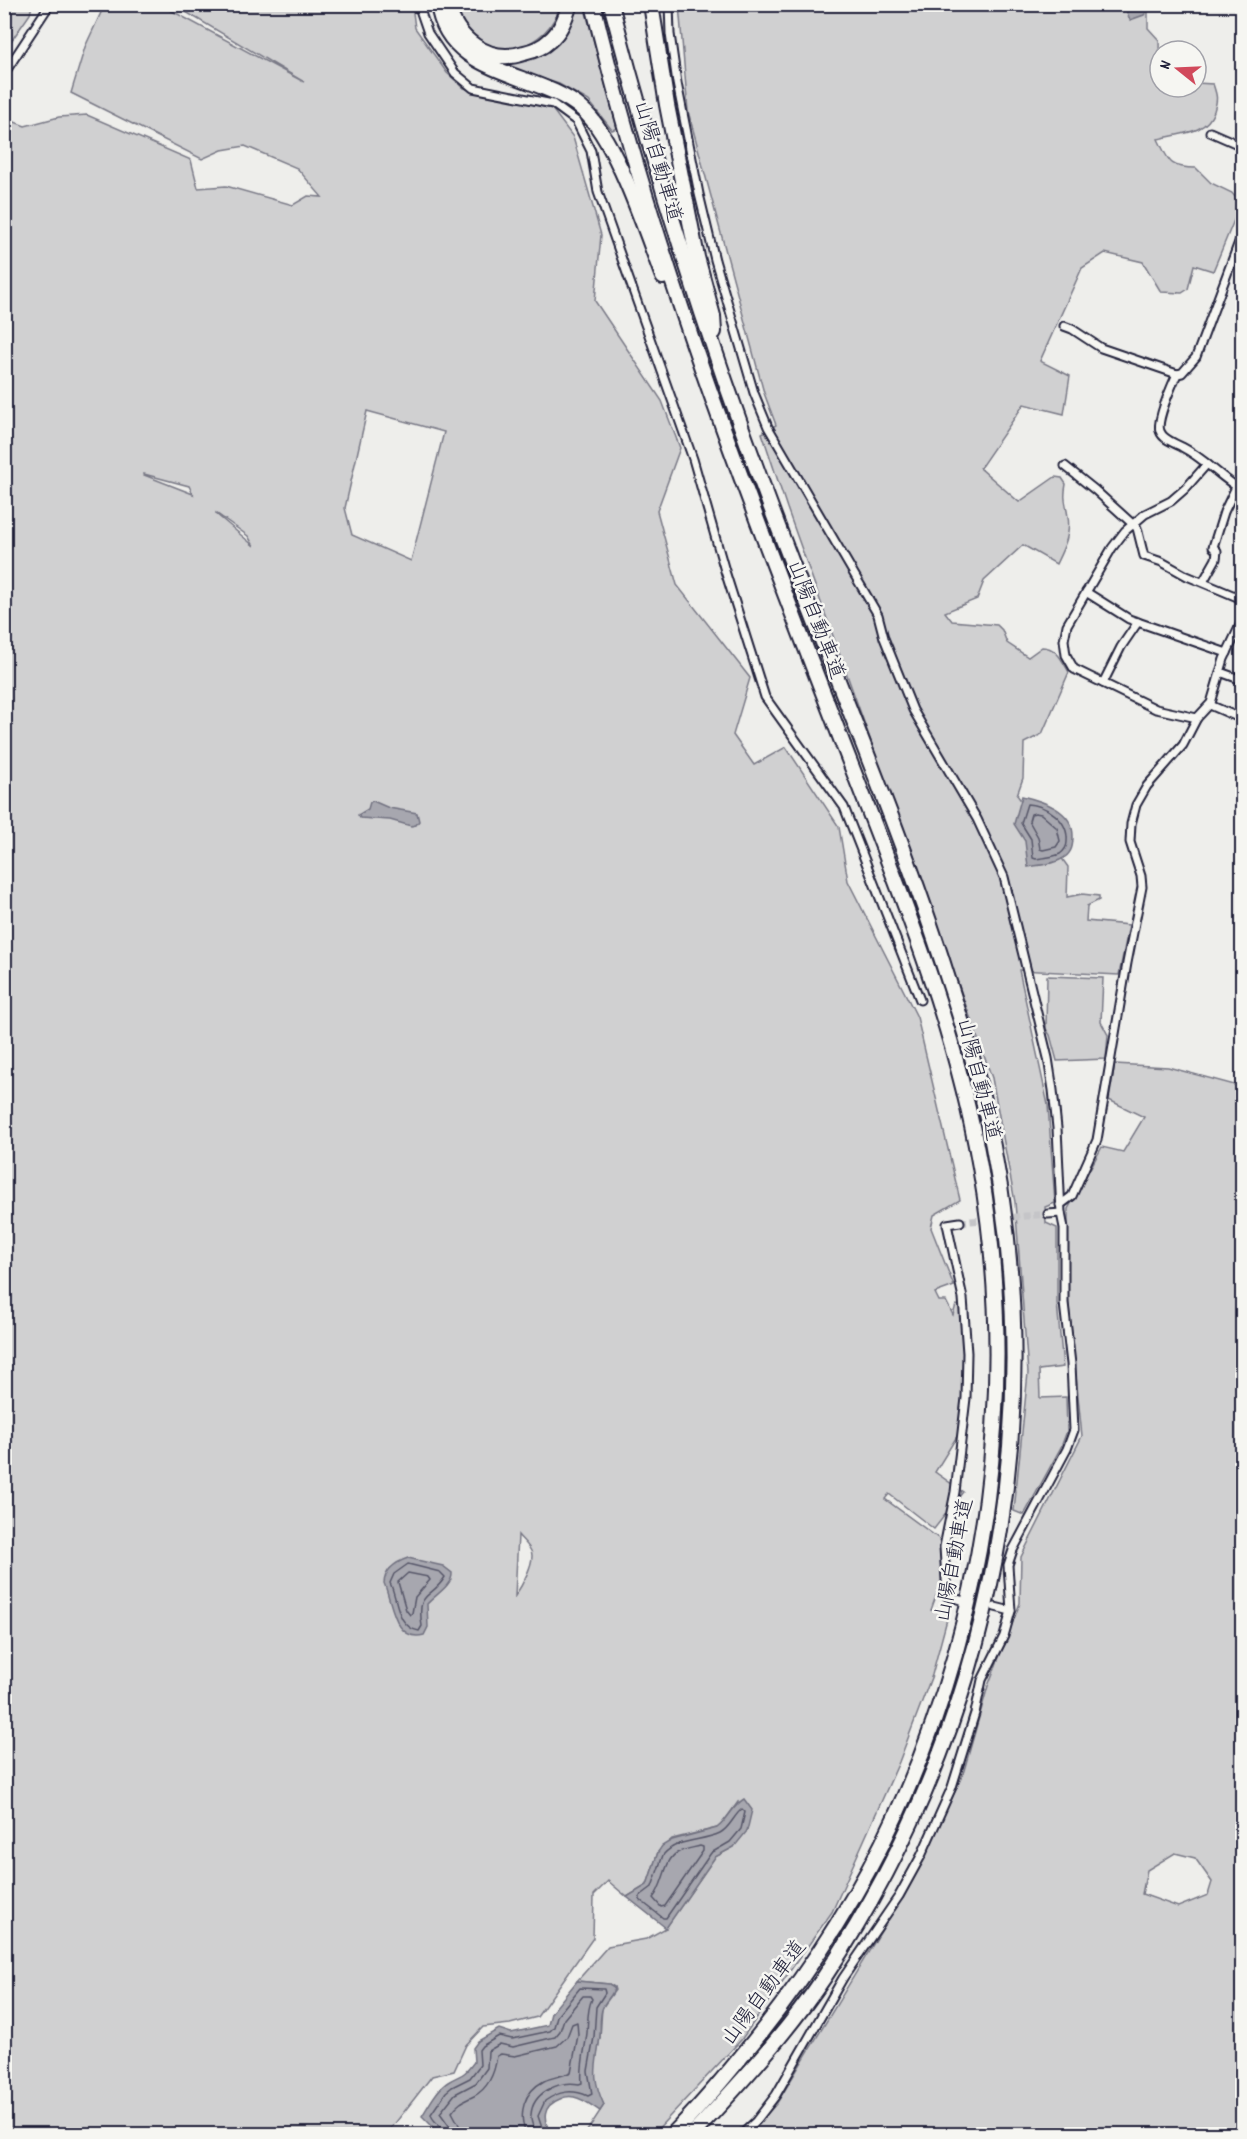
<svg xmlns="http://www.w3.org/2000/svg" width="1247" height="2139" font-family="Dekko,'Klee One',sans-serif">
<rect width="100%" height="100%" fill="#eeeeeb"/>
<filter id="ink" filterUnits="userSpaceOnUse"><feTurbulence type="fractalNoise" baseFrequency=".0167" numOctaves="2"/><feDisplacementMap in="SourceGraphic" scale="12" xChannelSelector="R" yChannelSelector="G"/><feConvolveMatrix kernelMatrix="1 2 1 2 8 2 1 2 1" color-interpolation-filters="sRGB"/></filter>
<g filter="url(#ink)">
<g fill="#d0d0d1" stroke="#797986" stroke-width="1.5" fill-rule="evenodd">
<path d="M5 4 32 5 30 14 5 50Z"/>
<path d="M105 4 161 5 304 82 174 5H412L415 28 447 73 464 88 552 109 573 137 601 235 595 301 662 401 680 448 657 511 677 585 750 678 733 735 754 765 786 747 839 827 848 881 917 1017 960 1200 934 1215 931 1228 954 1286 935 1293 939 1301H946L953 1315 956 1305 962 1306 965 1352 959 1433 935 1472 963 1492 934 1529 889 1494 885 1499 953 1549 931 1610 949 1612 932 1675 899 1762 832 1912 741 2040 653 2134H585L604 2105 597 2091 594 2071 600 2038 602 2008 615 1990 614 1987 609 1984 577 1981 608 1946 646 1939 666 1928 715 1857 734 1847 738 1802 722 1824 717 1828 672 1839 658 1852 647 1885 627 1897 608 1881 594 1895 593 1938 537 2017 510 2024 483 2027 466 2045 454 2071 432 2076 393 2126 384 2134H5L4 120 12 121 25 126 59 117 87 115 191 160 198 188 226 186 293 205 308 196 322 197 297 168 245 146 222 150 202 159 71 93 85 47ZM367 411 444 432 411 561 352 535 345 508ZM144 474 189 486 193 494 144 475ZM216 513 248 536 254 546 216 514ZM518 1535C522 1540 528 1545 531 1551 536 1561 521 1587 515 1596Z"/>
<path d="M454 5H560C549 49 491 67 462 26 458 20 457 11 454 5Z"/>
<path d="M574 5H584L617 128 612 130 589 101 559 84 490 62C513 62 539 62 556 43 564 33 569 16 574 5Z"/>
<path d="M679 5H1148V28L1159 40 1160 87H1196V83L1213 84C1217 96 1218 98 1214 111 1206 135 1179 133 1158 139 1169 161 1168 168 1196 168L1211 183 1232 193 1236 198 1237 213 1213 271 1194 265 1188 289 1182 293 1161 292 1143 262 1105 253 1082 268 1040 361 1070 376 1064 414 1024 404 980 468 1019 502 1055 477 1062 478 1066 484C1063 500 1066 502 1068 517 1071 535 1063 549 1056 564L1023 545 984 581 977 599 945 612 952 621 997 625 1002 630 1007 643 1028 657 1042 647C1057 647 1062 661 1069 672L1042 734 1024 743 1023 778 1017 795 1068 867 1067 897 1082 894 1099 896V900L1087 906 1086 921 1129 925 1119 975 1019 970 1048 1105 1055 1203 1045 1207 1046 1223 1057 1228V1303L1063 1367 1039 1370 1040 1398 1066 1397 1067 1431 1061 1447 1024 1515 1014 1511 1028 1373 1015 1202 992 1078 787 508 762 433 776 425 764 393 688 111Z"/>
<path d="M1047 976 1103 978 1101 1022 1108 1035 1106 1059 1057 1061 1050 1035 1046 1029Z"/>
<path d="M1115 1064 1168 1067 1242 1087V2134H749L777 2103 920 1867 963 1774 988 1686 1020 1603 1021 1557 1082 1436 1068 1296V1209L1102 1147 1123 1152 1144 1117 1109 1100ZM1175 1853 1195 1858 1212 1882 1208 1895 1178 1907 1142 1894 1147 1870Z"/>
</g>
<g fill="#a7a7af" stroke="#727281" stroke-width="1.5">
<path d="M1124 5V4L1152 5 1144 15 1130 20Z"/>
<path d="M1022 796C1043 801 1073 810 1073 836 1073 845 1072 852 1065 857 1056 864 1039 865 1028 867L1025 841 1014 824Z"/>
<path d="M373 801 389 808 417 813 419 821 416 825 411 826 390 820 360 818 358 815 368 809 370 802Z"/>
<path d="M408 1558 443 1566 452 1573C453 1585 435 1595 427 1604L428 1627 424 1635C394 1643 392 1601 384 1583 385 1570 396 1562 408 1558Z"/>
<path d="M744 1799 752 1810 747 1831 734 1847 715 1857 666 1928 627 1897 647 1885 658 1852 662 1846 672 1840 717 1828C728 1820 732 1806 744 1799Z"/>
<path d="M577 1981 609 1984 614 1987C614 1995 606 1999 603 2007 599 2015 601 2027 600 2035 597 2066 590 2074 604 2105L600 2111C592 2106 584 2099 574 2097 569 2096 564 2097 560 2099 542 2106 542 2120 552 2134H440L422 2116C429 2105 437 2089 448 2082 463 2073 462 2078 474 2062L473 2048 478 2041 499 2029 511 2033 548 2025 551 2013Z"/>
</g>
<g fill="none" stroke-linecap="round" stroke-linejoin="round">
<g stroke="#575769" stroke-width="1.5">
<path d="M1027 804C1047 805 1069 820 1067 842 1067 847 1064 851 1060 854 1053 857 1043 858 1036 859L1033 858 1031 839 1021 823Z"/>
<path d="M1035 813 1041 814 1057 828 1060 841 1056 847 1043 850 1040 849 1038 837 1029 821 1031 814Z"/>
<path d="M408 1564 440 1572 445 1577C431 1600 416 1590 422 1626L419 1631C396 1627 398 1599 390 1583L394 1574Z"/>
<path d="M408 1573 428 1577 430 1580 415 1597 412 1613 410 1615 406 1610 398 1582Z"/>
<path d="M742 1809 745 1812 741 1829 730 1842 711 1853 666 1918H663L640 1900V1896L652 1887 663 1855C677 1838 701 1842 720 1833 730 1828 734 1815 742 1809Z"/>
<path d="M700 1846 703 1847V1851L665 1906 661 1907 653 1898C664 1886 664 1860 677 1853 684 1849 693 1848 700 1846Z"/>
<path d="M443 2134C443 2125 432 2122 431 2114L446 2092 452 2087 470 2078 480 2065 479 2050 482 2046 499 2036 512 2039 550 2031 554 2027 557 2016 580 1988 604 1989 605 1993 596 2007 594 2037 588 2071 592 2094 588 2096C572 2089 559 2091 545 2101L538 2116 544 2134"/>
<path d="M451 2134 450 2127 440 2113 455 2094 476 2083 487 2068 488 2051 500 2044 513 2047 555 2037 560 2031 564 2019 583 1996H590L592 1999C587 2009 588 2022 587 2033 585 2050 580 2066 582 2083L579 2084C559 2080 532 2093 531 2115 530 2122 534 2128 536 2134"/>
<path d="M460 2134 459 2125 452 2112C459 2102 464 2101 474 2096 489 2088 495 2071 497 2056L501 2054 515 2056 557 2046 567 2037 572 2024 577 2022 578 2035 571 2072C563 2076 553 2077 544 2081 523 2092 518 2114 526 2134"/>
</g>
<path stroke="#c5c5c8" stroke-width="7" stroke-dasharray="7 3.5" stroke-linecap="butt" d="M960 1222 1048 1214"/>
<g stroke="#22223b" stroke-width="11">
<g id="minor">
<path d="M418 4 428 33 455 73 473 88 553 104 576 121 591 151 598 192 693 459 725 571 765 697 844 807 920 1000"/>
<path d="M669 4 670 34 677 83 699 194 715 260 754 393 768 427 878 615 884 638 913 710 977 819 1004 877 1048 1058 1053 1090 1057 1128 1061 1213 1064 1228V1303L1071 1364 1074 1430 1067 1449 1013 1550 1008 1565 1011 1611 1004 1636 982 1680 975 1713 952 1787 921 1856 899 1896 843 1978 776 2095 756 2121 742 2134"/>
<path d="M4 74 50 4"/>
<path d="M1210 132 1242 146"/>
<path d="M1064 326 1072 329 1101 348 1177 374 1182 373 1196 357 1242 234"/>
<path d="M1177 374C1172 385 1156 421 1160 431 1163 440 1175 443 1182 447 1204 458 1221 478 1242 490"/>
<path d="M1065 466 1095 490 1137 528 1144 556 1162 562 1187 576 1242 599"/>
<path d="M1203 582 1216 559 1217 551 1213 547 1224 512 1236 487"/>
<path d="M1086 592 1129 619 1227 653"/>
<path d="M1220 672 1242 680"/>
<path d="M1103 683 1121 647 1138 622"/>
<path d="M1210 705 1242 719"/>
<path d="M1197 718 1156 709 1074 669 1066 655 1064 640 1067 625 1112 548 1125 531 1145 514 1171 501 1186 488 1207 464"/>
<path d="M1060 1205 1072 1196 1097 1140 1127 963 1142 887 1141 876 1130 842 1131 824 1136 805 1147 786 1183 745 1197 718 1211 703 1224 659 1242 621"/>
<path d="M1048 1214 1061 1213"/>
<path d="M960 1222 947 1224 963 1298 967 1353 966 1398 955 1492 944 1547 947 1596 961 1600"/>
<path d="M995 1607 1011 1611"/>
</g>
</g>
<g stroke="#22223b" stroke-width="18">
<g id="motorway">
<path d="M438 4C447 76 538 71 582 109 616 138 646 233 663 277"/>
<path d="M447 4C456 39 488 65 524 53 533 51 543 47 549 41 561 31 565 19 570 4"/>
<path d="M593 4C652 250 743 487 834 721 890 867 953 1012 980 1167 1019 1385 988 1616 895 1817 855 1904 802 1983 741 2057 719 2084 697 2110 673 2134"/>
<path d="M611 4C659 189 718 371 787 550 841 692 902 833 948 979 961 1019 974 1059 983 1100 1055 1404 998 1715 825 1976 787 2033 739 2084 693 2134"/>
<path d="M651 4 667 105 697 257 713 316 714 332"/>
</g>
</g>
<use href="#minor" stroke="#f6f6f2" stroke-width="7"/>
<use href="#motorway" stroke="#f6f6f2" stroke-width="14"/>
</g>
</g>
<g text-anchor="middle" stroke-width="5" stroke-linejoin="round" paint-order="stroke">
<g font-size="21" fill="#22223b" stroke="#f6f6f2">
<text transform="translate(659 161) rotate(74)" y="7">山陽自動車道</text>
<text transform="translate(817 619) rotate(69)" y="7">山陽自動車道</text>
<text transform="translate(980 1079) rotate(76)" y="7">山陽自動車道</text>
<text transform="translate(953 1560) rotate(-79)" y="7">山陽自動車道</text>
<text transform="translate(763 1992) rotate(-53)" y="7">山陽自動車道</text>
</g>
</g>
<rect width="1247" height="2139" fill="none" stroke="#f6f6f2" stroke-width="24"/>
<rect x="12" y="12" width="1223" height="2115" fill="none" stroke="#22223b" stroke-width="2" filter="url(#ink)"/>
<g transform="translate(1178 69) rotate(288)"><circle r="28" fill="#f6f6f2" stroke="#a1a1a9" stroke-width="1.5"/>
<path d="M0-4.5L10 22L0 15L-10 22Z" fill="#d1495b"/>
<text y="-9" font-size="16" font-weight="bold" text-anchor="middle" fill="#22223b">N</text>
</g>
</svg>
